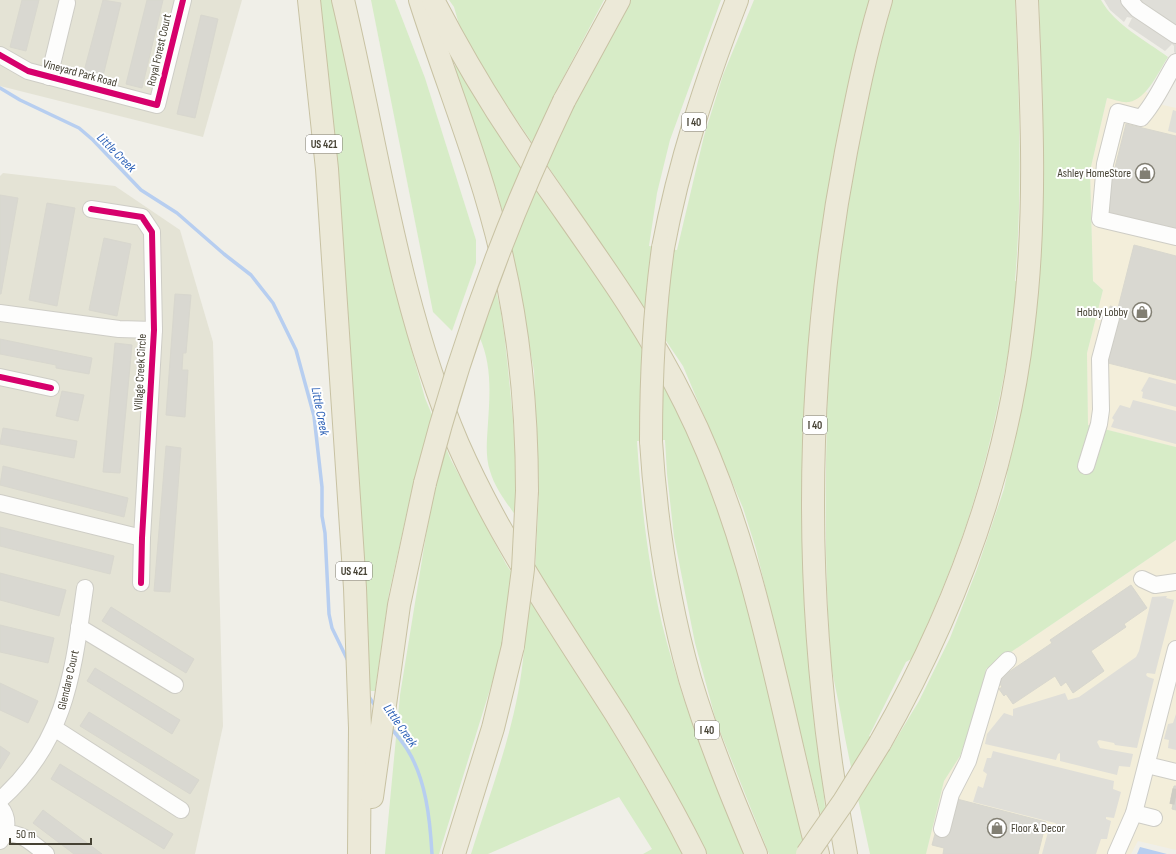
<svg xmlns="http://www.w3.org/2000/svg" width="1176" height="854" font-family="'Sofia Sans Condensed',sans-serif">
<rect width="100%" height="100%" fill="#f0efe8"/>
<g fill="#e4e3d5">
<path d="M0 0H242L203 137 0 86Z"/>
<path d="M3 173 115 186 180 230 213 342 223 726 195 854H0V176Z"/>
</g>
<g fill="#f3eeda">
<path d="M1145 91 1163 105 1176 108V447L1088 425 1087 353 1103 290 1093 281 1090 171 1107 98 1128 102 1137 98Z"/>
<path d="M1176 540V850L1138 841 1131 854H926L944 781 960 756 982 693 986 669Z"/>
</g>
<g fill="#d7ecc7">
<path d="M316 0H332L392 275 412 352 425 398 451 460 506 564 602 713 685 854H643L652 849 619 797 488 854H471C492 786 519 719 524 648L504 644 439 854H385L400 695 434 486 414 481 389 593 375 691H371L369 687Z"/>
<path d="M371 0H395L425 78 476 240V263L452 331 433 312Z"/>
<path d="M449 0H604L554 95 572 105 629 0H721L670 140 657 193 649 246 677 250 704 136 723 75 754 0H872L826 215 811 309 806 396 819 741 828 841 815 793 756 549 743 508 683 366 487 76 460 28 454 7Z"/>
<path d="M892 0H1015C1019 94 1023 187 1015 281L1019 282C1007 369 991 454 962 537 948 578 930 618 913 658L906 662 869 736 890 749 919 701 950 638 977 569 1004 489 1030 363 1041 220 1043 108 1039 0H1101C1115 25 1145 40 1168 57 1159 71 1147 99 1129 102 1122 103 1113 99 1107 98L1090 171 1093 281 1103 290 1087 353 1088 425 1176 447V540L986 669 982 693 960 756 944 781 926 854H870C860 806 848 758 840 710 837 694 833 678 831 663 826 596 825 529 826 463 827 428 827 393 829 359 837 241 861 114 892 0Z"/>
<path d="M458 64 667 383 707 469 746 586 806 854H769L716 721 695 643 674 537 667 474 665 440 637 441C641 503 648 564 662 624 682 703 712 779 744 854H707L688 818 535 573 539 491 534 371 512 249 498 195 454 67Z"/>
<path d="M495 288C503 314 505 342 508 369 513 418 518 467 516 516 506 502 495 488 490 471 485 456 487 439 488 423 490 393 492 364 479 336Z"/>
</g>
<g fill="#dfded8">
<path d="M1104 0H1176V54L1174 52V46L1172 44 1165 51 1128 26 1132 18 1127 17 1124 22 1110 10Z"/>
<path d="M1173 110 1176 111V133L1168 131Z"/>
<path d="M1149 377 1176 384V407L1142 398 1143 392 1141 391Z"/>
<path d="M1133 400 1176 411V444L1111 427 1114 420 1112 418 1120 405 1130 408Z"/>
<path d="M1167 596 1166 598 1174 600 1155 674 1147 673 1146 675 1148 677 1154 679 1137 748 1115 745 1114 743 1099 740 1097 742 1100 748 1133 754 1130 767 1119 766 1117 775 1060 761V753L1058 754 1056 760 985 744 987 734 1004 713 1013 716V709L1065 693 1068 700 1079 697 1136 657 1139 651 1152 597Z"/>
<path d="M1176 714V750L1168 748 1169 740 1164 739 1168 724 1173 723Z"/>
<path d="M993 751 1114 781 1113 789 1121 792 1114 818 1106 817V819L1111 821 1107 839H1101L1096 854H1042L1049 828 1057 829 1058 825 1055 823 973 802 978 786 983 788 987 774 983 771 987 758H991Z"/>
</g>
<path fill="#b7cef0" d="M1140 847 1167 854H1137Z"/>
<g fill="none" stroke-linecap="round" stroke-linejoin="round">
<g stroke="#b7cef0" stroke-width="3.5">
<path d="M0 88 20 100 79 128 93 140 141 190 177 213 224 254 251 275 273 303 296 350 314 416 322 487V516L325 533 329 614 332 628 349 663"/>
<path d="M367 694 376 707"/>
<path d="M390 727C396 734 402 741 407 749 426 779 430 819 432 854"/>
</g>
</g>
<g fill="#d9d8d1" stroke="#d8d7ce">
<path d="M22 0H39L26 51 10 47Z"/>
<path d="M103 0 121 3 102 80 83 75Z"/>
<path d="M147 0H163L142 88 126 84Z"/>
<path d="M201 15 218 19 195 118 177 114Z"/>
<path d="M1126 124 1176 136V229L1104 211Z"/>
<path d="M0 195 18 198 1 294H0Z"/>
<path d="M47 203 75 208 57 306 29 300Z"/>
<path d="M104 238 131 244 117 316 89 310Z"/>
<path d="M1134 245 1176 256V380L1104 362 1110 306 1118 308Z"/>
<path d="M175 294 191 295 186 353H183L182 370H188L185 417 166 415Z"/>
<path d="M0 339 92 358 89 374 56 368V365L0 354Z"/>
<path d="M115 343 132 345 120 473 103 472Z"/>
<path d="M62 391 84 395 78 421 56 416Z"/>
<path d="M3 428 77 441 74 458 0 444Z"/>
<path d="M166 446 181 448 170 592 154 591Z"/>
<path d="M3 466 128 498 124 517 0 485Z"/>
<path d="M0 527 114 556 110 574 0 546Z"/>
<path d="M0 573 66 590 59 616 0 600Z"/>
<path d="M1131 585 1147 608 1124 624 1126 627 1091 651 1104 671 1073 693 1066 682 1061 686 1055 676 1013 704 1006 694 1004 696 999 689 1002 687 997 680 1052 643 1050 640Z"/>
<path d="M111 607 194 659 186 673 102 621Z"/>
<path d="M0 625 54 638 48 663 0 652Z"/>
<path d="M95 668 180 720 172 734 87 681Z"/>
<path d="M0 683 38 701 28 723 0 710Z"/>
<path d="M89 712 199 780 190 794 80 726Z"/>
<path d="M0 746 10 753 0 769Z"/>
<path d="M60 764 173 834 164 849 51 779Z"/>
<path d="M1174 786H1176V810L1172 809 1174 799H1171Z"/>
<path d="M957 799 1046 822 1038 854H943L944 848 932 845 935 834 947 837Z"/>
<path d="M43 810 102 854H74L33 823Z"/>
</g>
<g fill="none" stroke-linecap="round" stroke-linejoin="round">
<path stroke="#ceccc4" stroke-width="16" stroke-dasharray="16 8" stroke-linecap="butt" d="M1171 796 1176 797"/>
<g stroke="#cecdc6" stroke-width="18">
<g id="minor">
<path d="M1129 0 1137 9 1176 35"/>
<path d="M0 55 28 71 157 105 183 0"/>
<path d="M1176 62C1164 81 1156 102 1141 118L1118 112 1105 164 1100 219 1176 237"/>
<path d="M49 77 67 3"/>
<path d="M91 209 142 217 152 232 154 330 142 538 141 583"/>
<path d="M0 313 119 329 154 330"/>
<path d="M0 377 51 388"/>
<path d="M1086 466 1099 424 1101 410 1100 359 1111 318"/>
<path d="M0 503 142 538"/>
<path d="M1142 579 1155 585 1176 582"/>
<path d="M79 627 175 685"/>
<path d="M54 728 181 810"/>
<path d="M1147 765 1176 772"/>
<path d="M0 800C67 741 73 671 85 588"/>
<path d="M0 807C9 817 8 831 0 841"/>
<path d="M1134 813 1154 818"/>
<path d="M942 829 951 794 968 761 994 674 1008 660"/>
<path d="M5 833C23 833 32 843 46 854"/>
<path d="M1116 854 1134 813 1176 649"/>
</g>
</g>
<g stroke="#c8c2a3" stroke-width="24">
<g id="highway">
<path d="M309 0 327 169 355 588 360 728 359 854"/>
<path d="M343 0C378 148 398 304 458 444 501 542 562 629 619 719 646 763 672 808 695 854"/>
<path d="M420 0C447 85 482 169 502 257 520 334 527 412 527 491"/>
<path d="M433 0C460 52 490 103 523 151 579 234 641 313 685 403 756 545 778 702 818 854"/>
<path d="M564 101 619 0"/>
<path d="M663 248C679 162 706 81 737 0"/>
<path d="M651 441C656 522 668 601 690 679 708 739 732 797 756 854"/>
<path d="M880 743C953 615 1006 476 1023 329 1037 219 1032 110 1027 0"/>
<path d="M372 797 399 605 425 483"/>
<path d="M454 854 493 728 513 646"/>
<path d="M846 854C802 623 802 383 846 152 856 101 866 50 881 0"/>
</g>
</g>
<use href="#minor" stroke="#fdfdfc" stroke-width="16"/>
<use href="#highway" stroke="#ece9d8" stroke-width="22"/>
<g stroke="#c8c2a3" stroke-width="24" stroke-linecap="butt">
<g id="highway-bridge">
<path d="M651 441C651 376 654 312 663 248"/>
<path d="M425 483C459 351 505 224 564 101"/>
<path d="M513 646 523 569 527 491"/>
<path d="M807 854 844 801 880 743"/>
</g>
</g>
<use href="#highway-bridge" stroke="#ece9d8" stroke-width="22"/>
<g stroke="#fff" stroke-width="8">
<g id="cycleway">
<path d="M0 55 28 71 157 105 183 0"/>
<path d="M91 209 142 217 152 232 154 330 142 538 141 583"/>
<path d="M0 377 51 388"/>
</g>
</g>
<use href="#cycleway" stroke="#d6006c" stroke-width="6"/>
</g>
<defs>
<g id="shop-ring" transform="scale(1)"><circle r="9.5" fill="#fff" stroke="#827f73" stroke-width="1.5"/><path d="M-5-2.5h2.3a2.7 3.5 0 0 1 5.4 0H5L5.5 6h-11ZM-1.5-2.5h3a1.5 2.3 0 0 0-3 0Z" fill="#827f73"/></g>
</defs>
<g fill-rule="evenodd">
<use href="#shop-ring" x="1145" y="173"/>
<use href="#shop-ring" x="1142" y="312"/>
<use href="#shop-ring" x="997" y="828"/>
</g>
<g text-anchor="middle" stroke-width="4" stroke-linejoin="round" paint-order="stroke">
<g fill="#fff" stroke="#7e7b71" stroke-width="1">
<rect x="682" y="113" width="24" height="18" rx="3"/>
<rect x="306" y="135" width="36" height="18" rx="3"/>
<rect x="803" y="416" width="24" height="18" rx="3"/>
<rect x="336" y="562" width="36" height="18" rx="3"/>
<rect x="695" y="721" width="24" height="18" rx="3"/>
</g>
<g font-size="11" font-weight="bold" fill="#464234">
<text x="694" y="126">I 40</text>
<text x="324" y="148">US 421</text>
<text x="815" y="429">I 40</text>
<text x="354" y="575">US 421</text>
<text x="707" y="734">I 40</text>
</g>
<g font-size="12" fill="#464234" stroke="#fff">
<text transform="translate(159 50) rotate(-77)" y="4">Royal Forest Court</text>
<text transform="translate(80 73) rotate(15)" y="4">Vineyard Park Road</text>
<text transform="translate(140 372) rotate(-87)" y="4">Village Creek Circle</text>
<text transform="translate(68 680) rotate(-77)" y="4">Glendare Court</text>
</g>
<g font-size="12" fill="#464234" stroke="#fff" text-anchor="end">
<text x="1131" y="177">Ashley HomeStore</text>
<text x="1128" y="316">Hobby Lobby</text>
<text x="1011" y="832" text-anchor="start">Floor &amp; Decor</text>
</g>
<g font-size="13" font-style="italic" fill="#2a5fb6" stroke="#fff">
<text transform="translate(117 152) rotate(45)" y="5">Little Creek</text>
<text transform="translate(321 411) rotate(79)" y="5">Little Creek</text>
<text transform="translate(401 725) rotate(55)" y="5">Little Creek</text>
</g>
</g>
<path d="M10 838v6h81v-6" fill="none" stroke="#464234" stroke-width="2"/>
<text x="16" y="838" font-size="12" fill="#464234" stroke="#ffffff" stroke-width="3" paint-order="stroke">50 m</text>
</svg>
